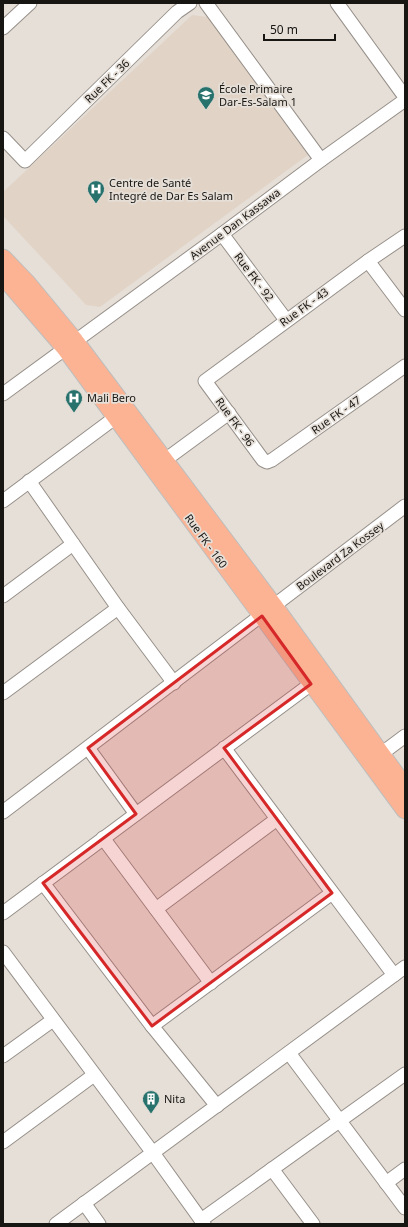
<svg xmlns="http://www.w3.org/2000/svg" width="408" height="1227" font-family="'Noto Sans',sans-serif">
<rect width="100%" height="100%" fill="#e6dfd8"/>
<path fill="#e1d4c7" d="M192 15 208 17 308 155 100 307 86 305 3 216V192Z"/>
<g fill="none" stroke-linecap="round" stroke-linejoin="round">
<g stroke="#97908a" stroke-width="15">
<g id="minor">
<path d="M206 3 321 160"/>
<path d="M337 3 405 97"/>
<path d="M3 28 30 3"/>
<path d="M3 138 25 161 177 12 190 3"/>
<path d="M222 234 286 320"/>
<path d="M405 236 368 261 205 381 263 460 267 462 272 460 405 366"/>
<path d="M368 261 405 310"/>
<path d="M3 394 222 234 321 160 405 100"/>
<path d="M165 460 229 413"/>
<path d="M29 481 118 608 174 683"/>
<path d="M3 501 116 417"/>
<path d="M3 596 73 544"/>
<path d="M3 693 118 608"/>
<path d="M88 748 136 814"/>
<path d="M224 748 394 975"/>
<path d="M381 754 405 736"/>
<path d="M3 812 405 506"/>
<path d="M103 838 211 983"/>
<path d="M43 883 152 1026 217 1106"/>
<path d="M156 909 277 819"/>
<path d="M3 913 311 684"/>
<path d="M3 952 153 1153 204 1224"/>
<path d="M152 1026 332 893"/>
<path d="M289 1053 405 1208"/>
<path d="M3 1056 53 1020"/>
<path d="M3 1142 94 1075"/>
<path d="M272 1169 313 1224"/>
<path d="M386 1183 405 1169"/>
<path d="M84 1203 99 1224"/>
<path d="M201 1220 405 1074"/>
<path d="M56 1224 405 967"/>
</g>
</g>
<g stroke="#bebebd" stroke-width="19">
<g id="major">
<path d="M3 258 27 283 75 341 274 606 405 787"/>
<path d="M3 276 65 348 405 810"/>
</g>
</g>
<use href="#minor" stroke="#fff" stroke-width="13"/>
<use href="#major" stroke="#fbb394" stroke-width="17"/>
</g>
<path fill="#d62828" fill-opacity="0.2" stroke="#d62828" stroke-width="3" stroke-linejoin="round" d="M262 616 311 684 224 748 332 893 152 1026 43 883 136 814 88 748Z"/>
<defs>
<g id="school-pin" transform="scale(0.9)"><path d="M0 17L-7.5 6A9.5 9.5 0 1 1 7.5 6Z" fill="#28726d" stroke="#e6dfd8"/><path d="M0-5L7-2L0 1L-7-2ZM-4 1L0 2.5L4 1V4Q0 6-4 4Z" fill="#fff"/></g>
<g id="hospital-pin" transform="scale(0.9)"><path d="M0 17L-7.5 6A9.5 9.5 0 1 1 7.5 6Z" fill="#28726d" stroke="#e6dfd8"/><path d="M-5-5h3v3.5h4V-5h3V5h-3V1.5h-4V5h-3Z" fill="#fff"/></g>
<g id="building-pin" transform="scale(0.9)"><path d="M0 17L-7.5 6A9.5 9.5 0 1 1 7.5 6Z" fill="#28726d" stroke="#e6dfd8"/><path d="M-4-6H4V6H1V3H-1V6H-4ZM-2.5-4.3h1.7v1.8h-1.7ZM.8-4.3h1.7v1.8H.8ZM-2.5-1h1.7V.8h-1.7ZM.8-1h1.7V.8H.8Z" fill="#fff"/></g>
</defs>
<g fill-rule="evenodd">
<use href="#school-pin" x="206" y="95"/>
<use href="#hospital-pin" x="96" y="189"/>
<use href="#hospital-pin" x="74" y="398"/>
<use href="#building-pin" x="151" y="1099"/>
</g>
<g text-anchor="middle" stroke-width="3.5" stroke-linejoin="round" paint-order="stroke">
<g font-size="11" fill="#181613" stroke="#e6dfd8">
<text transform="translate(107 81) rotate(-44)" y="4">Rue FK - 36</text>
<text transform="translate(235 224) rotate(-37)" y="4">Avenue Dan Kassawa</text>
<text transform="translate(254 277) rotate(53)" y="4">Rue FK - 92</text>
<text transform="translate(304 307) rotate(-36)" y="4">Rue FK - 43</text>
<text transform="translate(336 415) rotate(-35)" y="4">Rue FK - 47</text>
<text transform="translate(235 422) rotate(54)" y="4">Rue FK - 96</text>
<text transform="translate(206 541) rotate(54)" y="4">Rue FK - 160</text>
<text transform="translate(340 556) rotate(-37)" y="4">Boulevard Za Kossey</text>
</g>
<g font-size="11" fill="#181613" stroke="#e6dfd8" text-anchor="start">
<text x="219" y="93">École Primaire<tspan x="219" dy="13">Dar-Es-Salam 1</tspan></text>
<text x="109" y="187">Centre de Santé<tspan x="109" dy="13">Integré de Dar Es Salam</tspan></text>
<text x="87" y="402">Mali Bero</text>
<text x="164" y="1103">Nita</text>
</g>
</g>
<rect width="408" height="1227" fill="none" stroke="#181613" stroke-width="8"/>
<path d="M264 34v6h71v-6" fill="none" stroke="#181613" stroke-width="2"/>
<text x="270" y="34" font-size="12" fill="#181613" stroke="#e6dfd8" stroke-width="3" paint-order="stroke">50 m</text>
</svg>
